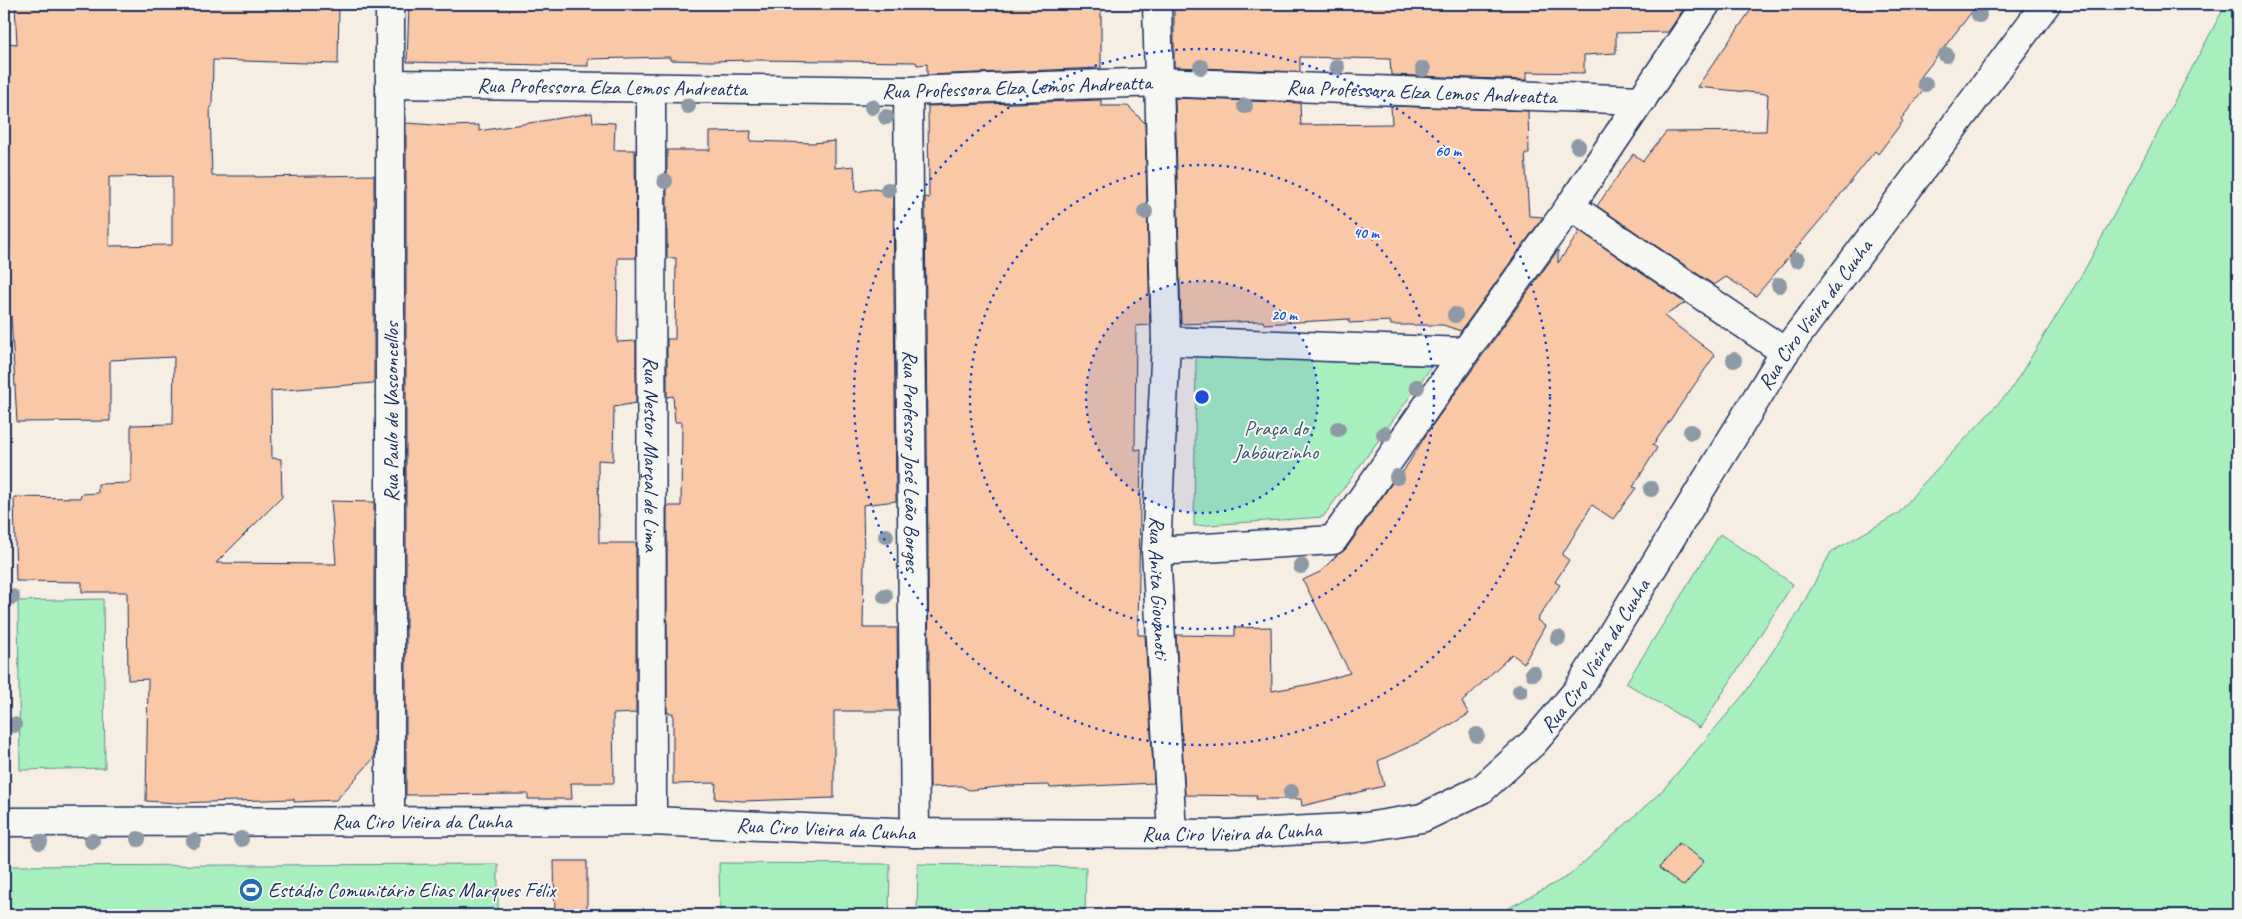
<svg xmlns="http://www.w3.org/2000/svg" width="2242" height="919" font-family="Caveat,sans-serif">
<rect width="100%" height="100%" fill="#f6ede3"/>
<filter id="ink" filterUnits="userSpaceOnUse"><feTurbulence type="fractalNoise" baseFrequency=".02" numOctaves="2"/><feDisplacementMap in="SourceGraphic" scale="10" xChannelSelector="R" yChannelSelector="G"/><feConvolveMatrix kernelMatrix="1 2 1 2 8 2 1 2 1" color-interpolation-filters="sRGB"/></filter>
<g filter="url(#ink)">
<g fill="#a7efbd" stroke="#618f8e">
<path d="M2226 4H2238V915H1496L1570 875 1662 791 1745 693 1798 613 1831 552 1899 513 1921 486 2010 391 2084 271Z"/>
<path d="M1196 356 1432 366 1323 517 1194 526Z"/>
<path d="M1720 534 1793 584 1700 728 1626 683Z"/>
<path d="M103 599 105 768 20 770 18 601Z"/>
<path d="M719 863 890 864 889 915H720Z"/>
<path d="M498 864V915H4V866Z"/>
<path d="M918 864 1086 867 1085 915H917Z"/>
</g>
<g fill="#f8c8a7" stroke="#1b2f5e" fill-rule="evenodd">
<path d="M15 4H339L338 64 213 60 212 107 210 108 212 176H255V177L374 175V383L271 391 272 458 281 459 282 497 216 563 336 564 331 501 374 502V758L336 800 294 802V799L177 803 146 801 148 679 128 680 127 592H82V582L16 581 14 497 80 498 81 494 98 493V484L131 483V425L173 424 174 357 110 360V421L17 422 11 316H4V244H10V179H4V43L17 44ZM172 176V245L109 246V177Z"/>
<path d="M409 4H1101V68L927 75V64L917 65 916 62 754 60 711 61 670 60V57L588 59V66L407 62Z"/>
<path d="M1174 4H1687L1668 32 1616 33V53L1584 55V73L1527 72V80L1391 75 1390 59 1300 57V72L1174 67Z"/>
<path d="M1755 4H1978L1920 78 1927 86 1901 119 1903 121 1878 154 1875 151 1822 218 1756 296 1726 277 1714 285 1597 206 1633 154 1643 161 1666 132 1766 131 1768 94 1697 87Z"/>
<path d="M1175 98 1300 103 1301 125 1392 124 1391 106 1528 111 1529 154H1525L1529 216 1543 217 1461 331 1443 325H1391L1390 321 1349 323V319L1264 324 1263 321 1181 324Z"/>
<path d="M1101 100V106H1128L1145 123 1150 325 1136 326 1135 450 1141 449 1138 635H1145L1154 783 1050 788 1049 785 1008 786 969 790 961 786 930 787 925 197 929 198 928 106Z"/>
<path d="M592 113 593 122 615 123 614 150H635L636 258H618L617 342 636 341V403L614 407 613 461 598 460 599 543H636V713L613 714 614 783H571L572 799H528V794L406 795V123L449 126 479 125V131Z"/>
<path d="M751 131 750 141 813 143 835 141V168L854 166 856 192 873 189 893 192 896 501 863 505 864 561 863 628H897L898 711H834V798L743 801 715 799 716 783 673 784V713H667V506H681L682 422H675L673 396 667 397V339H675L676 258H667V150H710V132Z"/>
<path d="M1580 231 1685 303 1664 316 1715 355 1653 445 1657 448 1633 487 1636 488 1613 519 1592 505 1562 555 1569 560 1555 582 1560 585 1537 620 1545 626 1524 663 1512 654 1462 702 1469 714 1426 739 1378 761 1384 786 1302 806 1301 799H1256L1257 796 1185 795 1176 635 1235 636V628L1271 627 1272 691 1311 684 1350 673 1303 580 1320 572 1337 555 1346 549 1399 473 1401 475 1429 430 1558 250V263Z"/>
<path d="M1679 843 1704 861 1684 886 1659 868Z"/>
<path d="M554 861H587V915H555Z"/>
</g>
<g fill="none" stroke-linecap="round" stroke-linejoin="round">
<g stroke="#1b2f5e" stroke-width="31">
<g id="street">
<path d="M390 4V821"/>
<path id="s1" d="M1157 4 1166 341 1156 551 1172 833"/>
<path id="s2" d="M391 84 908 91 1160 82 1642 100"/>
<path id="s3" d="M651 88 652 821"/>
<path id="s4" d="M908 91 915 833"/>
<path d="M1570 206 1785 352"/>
<path d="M1166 341 1465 352"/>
<path d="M1156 551 1333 540 1465 352 1570 206 1706 4"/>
<path id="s5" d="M4 822 652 821 915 833 1229 834 1366 827 1422 818 1482 789 1534 742 1577 691 1785 352 2046 4"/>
</g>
</g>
<use href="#street" stroke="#f6f6f2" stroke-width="28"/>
</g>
<g fill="#8d99a4">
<circle cx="1979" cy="15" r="8"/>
<circle cx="1946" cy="55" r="8"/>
<circle cx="1201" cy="67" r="8"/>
<circle cx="1337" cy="67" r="8"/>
<circle cx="1423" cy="69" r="8"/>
<circle cx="1925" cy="84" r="8"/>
<circle cx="688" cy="106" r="8"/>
<circle cx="1245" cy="106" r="8"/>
<circle cx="872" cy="107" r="8"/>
<circle cx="886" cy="117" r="8"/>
<circle cx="1578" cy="146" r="8"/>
<circle cx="665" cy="181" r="8"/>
<circle cx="888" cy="190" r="8"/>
<circle cx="1145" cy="212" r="8"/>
<circle cx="1797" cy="260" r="8"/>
<circle cx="1779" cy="285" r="8"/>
<circle cx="1455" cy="315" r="8"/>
<circle cx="1734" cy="360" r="8"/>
<circle cx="1417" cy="387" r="8"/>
<circle cx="1338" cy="429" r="8"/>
<circle cx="1691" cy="432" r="8"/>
<circle cx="1384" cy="434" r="8"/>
<circle cx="1397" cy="477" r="8"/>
<circle cx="1651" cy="489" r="8"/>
<circle cx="886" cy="536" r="8"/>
<circle cx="1301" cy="566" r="8"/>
<circle cx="885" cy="596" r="8"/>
<circle cx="12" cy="597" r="8"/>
<circle cx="1558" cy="638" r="8"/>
<circle cx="1533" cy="673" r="8"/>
<circle cx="1520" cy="691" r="8"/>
<circle cx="14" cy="725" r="8"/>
<circle cx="1477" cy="735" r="8"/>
<circle cx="1291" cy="792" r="8"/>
<circle cx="138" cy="839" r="8"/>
<circle cx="241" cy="839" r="8"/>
<circle cx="92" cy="841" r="8"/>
<circle cx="194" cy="841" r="8"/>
<circle cx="40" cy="842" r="8"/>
</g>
</g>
<circle cx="1202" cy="397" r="116" fill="#1d4ed8" fill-opacity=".12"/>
<g fill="none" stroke="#1d4ed8" stroke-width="2.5" stroke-dasharray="2.5 5">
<circle cx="1202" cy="397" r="116"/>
<circle cx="1202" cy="397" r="232"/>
<circle cx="1202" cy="397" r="348"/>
</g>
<defs>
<g id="stadium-disc" transform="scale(1.25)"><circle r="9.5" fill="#1f6fb2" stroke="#f6f6f2"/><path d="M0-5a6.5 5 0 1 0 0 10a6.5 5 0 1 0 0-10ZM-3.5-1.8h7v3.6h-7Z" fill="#fff"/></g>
</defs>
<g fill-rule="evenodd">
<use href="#stadium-disc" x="251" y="890"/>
</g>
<g text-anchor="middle" stroke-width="4" stroke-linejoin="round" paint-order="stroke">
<g font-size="21" fill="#1b2f5e" stroke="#f6f6f2">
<text dy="7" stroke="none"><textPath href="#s2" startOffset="626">Rua Professora Elza Lemos Andreatta</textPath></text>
<text dy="7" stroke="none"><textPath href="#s2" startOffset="221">Rua Professora Elza Lemos Andreatta</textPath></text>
<text dy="7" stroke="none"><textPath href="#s2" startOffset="1031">Rua Professora Elza Lemos Andreatta</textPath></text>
<text dy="7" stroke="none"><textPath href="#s5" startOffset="2068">Rua Ciro Vieira da Cunha</textPath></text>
<text transform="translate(391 412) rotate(-90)" y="7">Rua Paulo de Vasconcellos</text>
<text dy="7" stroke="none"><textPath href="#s3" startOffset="366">Rua Nestor Marçal de Lima</textPath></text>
<text dy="7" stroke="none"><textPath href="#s4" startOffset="370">Rua Professor José Leão Borges</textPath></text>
<text dy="7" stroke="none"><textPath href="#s1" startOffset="584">Rua Anita Giovanoti</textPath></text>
<text dy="7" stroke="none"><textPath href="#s5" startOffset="1662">Rua Ciro Vieira da Cunha</textPath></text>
<text dy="7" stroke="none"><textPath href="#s5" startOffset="418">Rua Ciro Vieira da Cunha</textPath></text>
<text dy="7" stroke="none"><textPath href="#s5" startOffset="822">Rua Ciro Vieira da Cunha</textPath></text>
<text dy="7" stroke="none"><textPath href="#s5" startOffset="1228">Rua Ciro Vieira da Cunha</textPath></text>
</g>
<g font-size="21" fill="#375571" stroke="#f6f6f2">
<text x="1276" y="435">Praça do<tspan x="1276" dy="24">Jabôurzinho</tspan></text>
</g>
<g font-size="21" fill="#1b2f5e" stroke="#f6f6f2" text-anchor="start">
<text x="268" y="897">Estádio Comunitário Elias Marques Félix</text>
</g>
</g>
<circle cx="1202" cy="397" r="8" fill="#1d4ed8" stroke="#f6f6f2" stroke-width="2.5"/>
<g font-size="15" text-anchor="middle" font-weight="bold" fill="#1d4ed8" stroke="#f6f6f2" stroke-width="4" stroke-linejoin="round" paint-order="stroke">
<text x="1448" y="156">60 m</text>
<text x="1366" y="238">40 m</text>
<text x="1284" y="320">20 m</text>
</g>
<rect width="2242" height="919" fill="none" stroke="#f6f6f2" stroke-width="20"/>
<rect x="10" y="10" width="2222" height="899" fill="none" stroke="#1b2f5e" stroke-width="2" filter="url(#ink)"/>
</svg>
